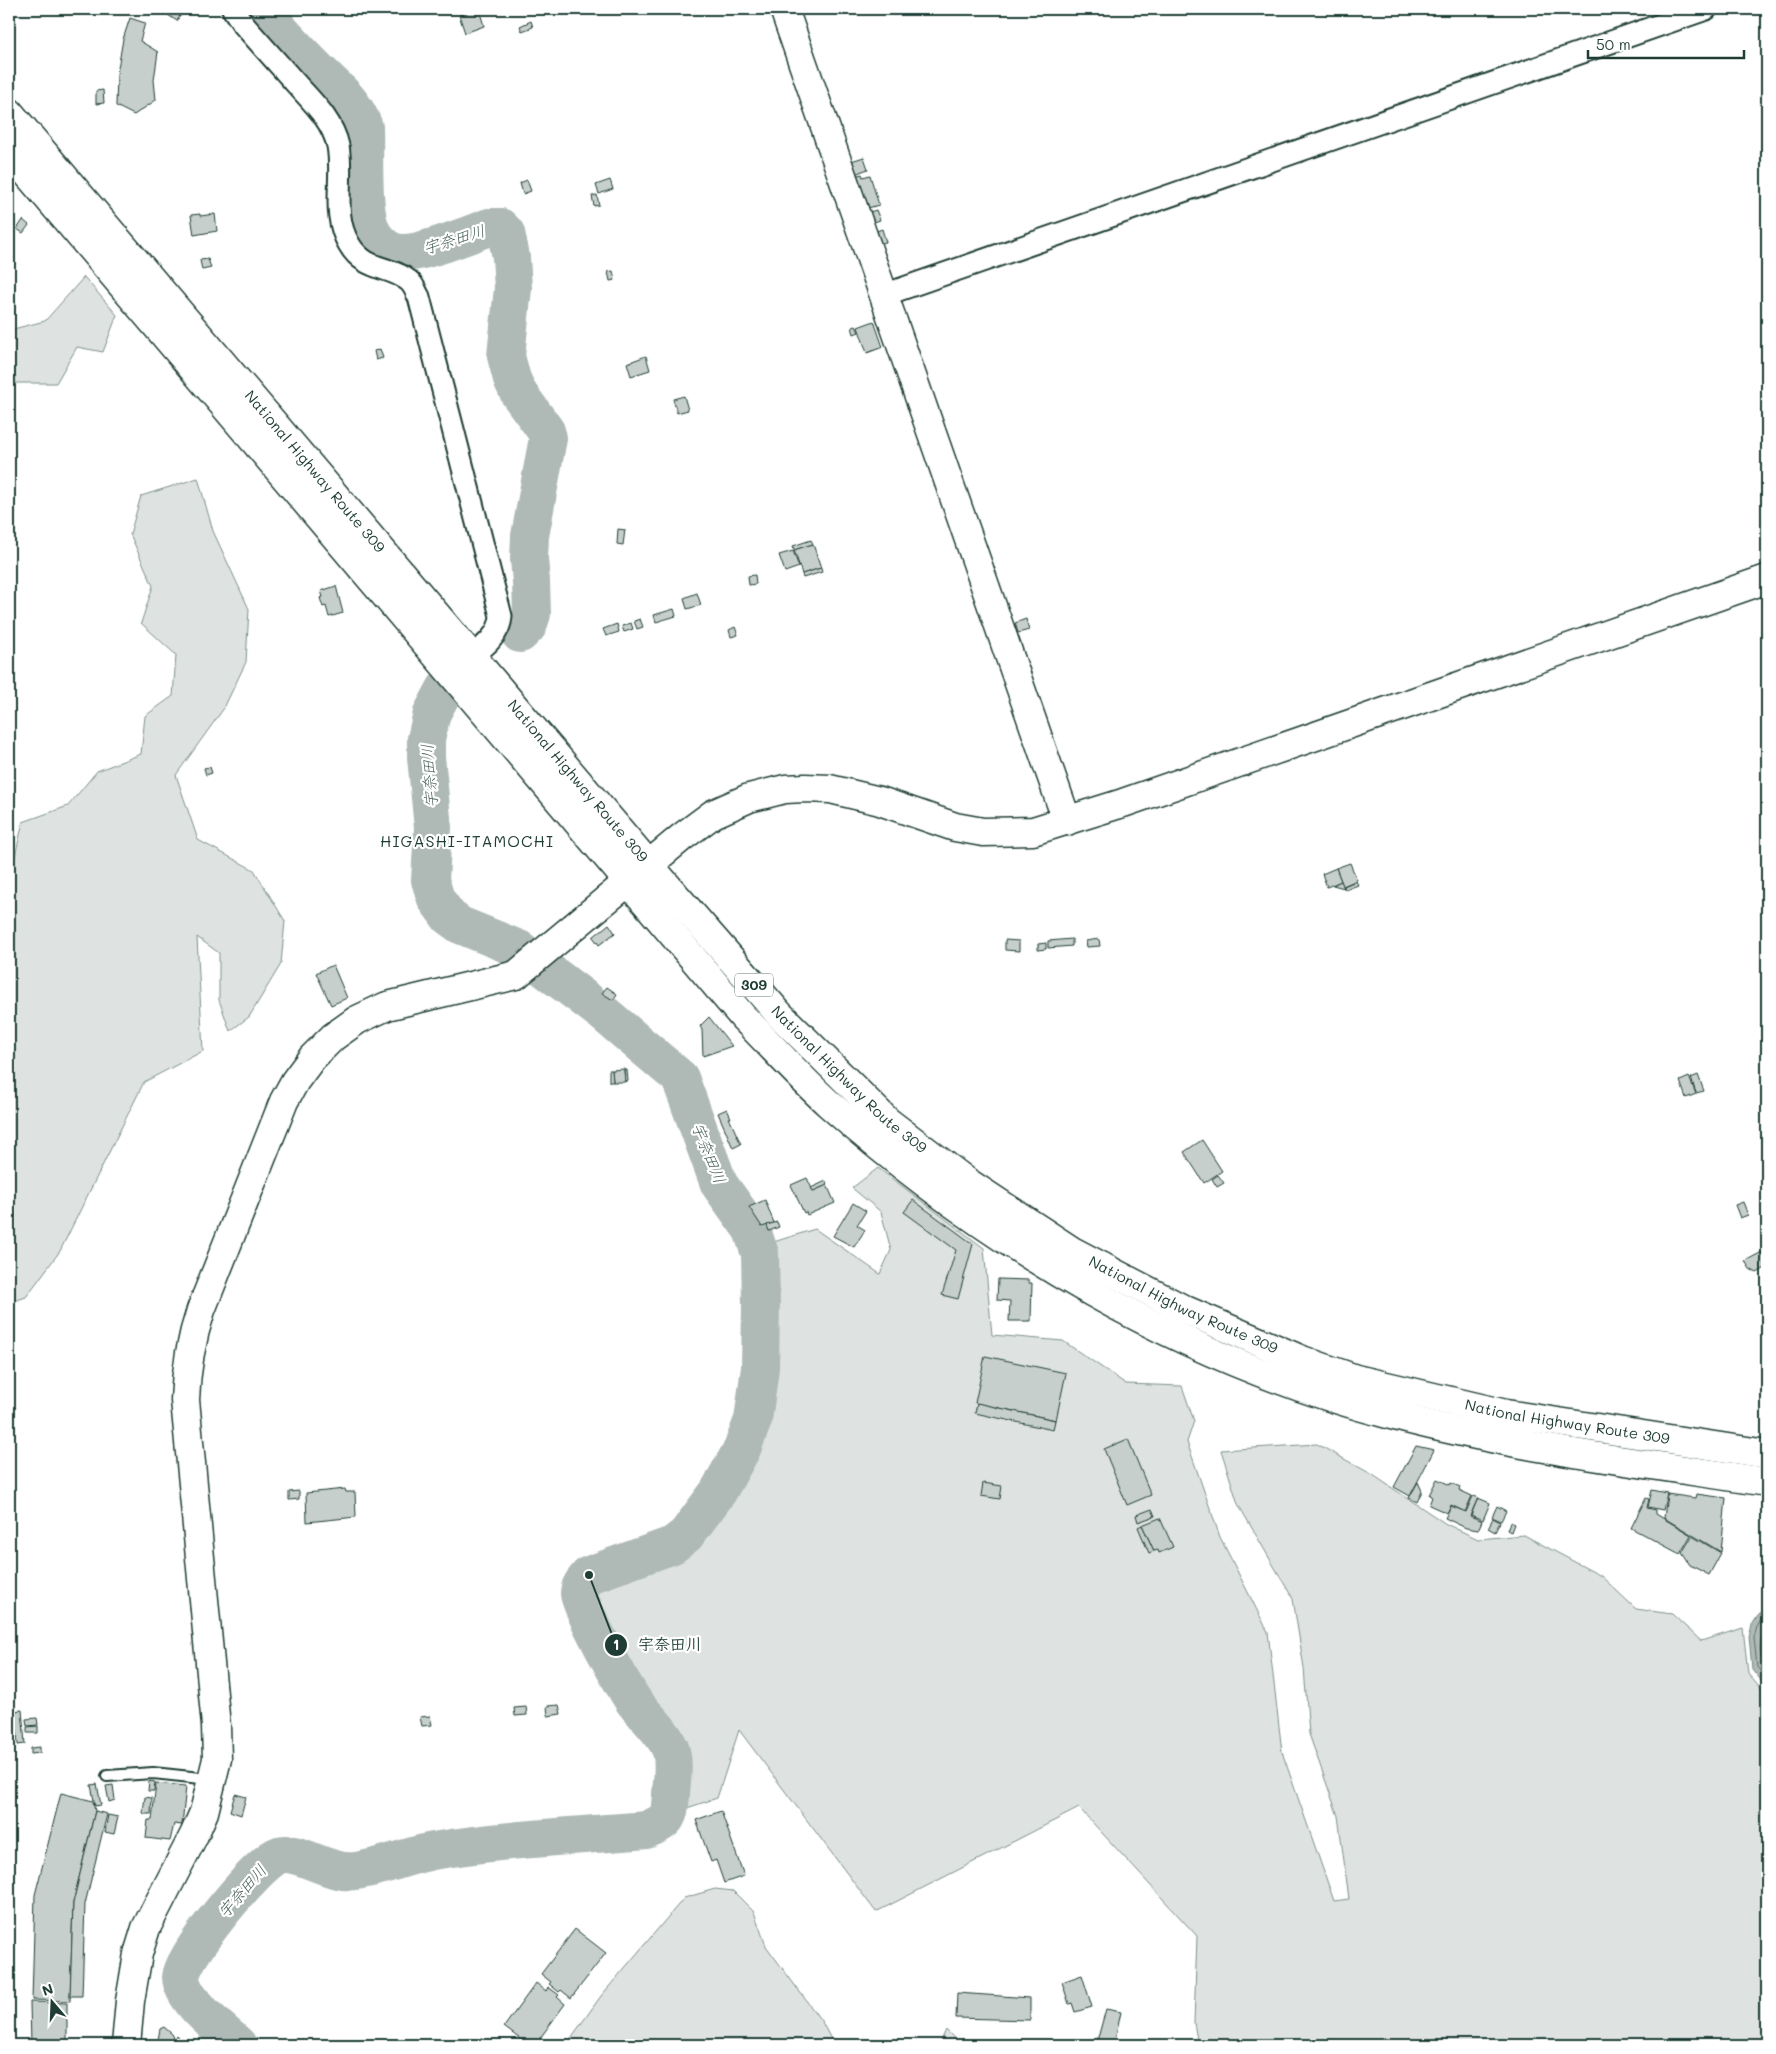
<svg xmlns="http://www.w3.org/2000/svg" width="1776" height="2054" font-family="Mali,'Klee One',sans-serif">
<rect width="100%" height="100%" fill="#fff"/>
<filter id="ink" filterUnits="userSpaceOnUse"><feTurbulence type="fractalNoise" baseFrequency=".02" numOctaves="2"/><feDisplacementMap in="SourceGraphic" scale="10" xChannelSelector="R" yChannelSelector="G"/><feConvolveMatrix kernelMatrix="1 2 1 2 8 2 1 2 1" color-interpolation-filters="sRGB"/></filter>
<g filter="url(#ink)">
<g fill="#dee3e2" stroke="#7e908b">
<path d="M84 277 117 315 103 352 77 347 56 383H13L9 392V353L11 351 9 345V330L45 321Z"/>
<path d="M198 478 213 531 249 609 246 662 224 708 176 775 198 840 254 870 285 921 281 964 249 1017 230 1031 219 1000V953L197 937 203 1051 144 1082 60 1251 26 1297 9 1303V882L23 822 68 806 97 771 141 754 145 716 173 696 176 655 141 623 153 586 130 534 141 496Z"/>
<path d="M878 1168 984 1248 992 1335 1063 1341 1126 1384 1182 1386 1194 1421 1187 1442 1220 1537 1268 1632 1282 1752 1334 1901 1349 1899 1338 1816 1309 1734 1304 1668 1293 1599 1238 1504 1221 1450 1317 1444 1373 1475 1446 1524 1478 1539 1524 1535 1601 1576 1636 1609 1672 1614 1701 1641 1743 1628 1748 1673 1767 1695V2045H1198L1194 2023 1197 1936 1079 1808 876 1912 739 1730 717 1798 678 1811 672 1796 680 1776V1758L664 1713 596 1632 579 1603 580 1590 588 1570 673 1536 733 1458 755 1412 757 1308 748 1250 815 1229 880 1274 891 1250 881 1212 852 1188Z"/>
<path d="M715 1889 733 1891 754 1912 766 1946 822 2022 834 2045H566L601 1996 684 1898Z"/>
<path d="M946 2030 961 2045H939Z"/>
</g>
<path fill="#afbab7" stroke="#758883" d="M1767 1602V1688L1752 1669 1749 1636 1752 1625Z"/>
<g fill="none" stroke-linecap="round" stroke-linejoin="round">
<g stroke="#596f68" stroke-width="1">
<path d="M1767 1610 1757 1627 1754 1637 1757 1667 1767 1680"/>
<path d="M1767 1622C1759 1636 1757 1657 1767 1670"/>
</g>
<g stroke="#afbab7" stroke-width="38">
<path d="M263 9C279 31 299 51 318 70 338 90 353 99 364 127 365 154 362 202 370 227 374 239 387 252 401 253 422 254 467 235 489 227H500L506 233 511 257 513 288 506 356 512 379 519 394 546 431 548 438 530 536 529 559 531 582 532 614 528 626 520 634"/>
<path d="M238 2045C221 2029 182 2001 181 1977 181 1957 259 1861 279 1855 299 1849 329 1875 355 1871 384 1867 411 1854 439 1850 507 1839 577 1836 646 1830 669 1820 669 1819 671 1794 672 1780 675 1761 670 1748 662 1730 647 1718 635 1703 626 1691 579 1606 579 1594 579 1586 584 1581 589 1575L673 1545 686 1535 718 1492 742 1449 753 1420 760 1368 761 1304 760 1254 752 1230 719 1184 680 1078 602 1012 519 949 460 925 449 917 436 899 430 880 433 828 426 757V739L432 713 445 689"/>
</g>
</g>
<g fill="#c7cfcc" stroke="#1f3d34">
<path d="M159 9H168L180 16 177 21Z"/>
<path d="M168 9H185L180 16Z"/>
<path d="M479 9 484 26 465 33 459 15Z"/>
<path d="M891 9H909L893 15Z"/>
<path d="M130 18 145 23 140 41 158 52 154 80 156 100 134 115 116 106 117 74 123 39Z"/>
<path d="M531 21 533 27 522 31 520 26Z"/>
<path d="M103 90 104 103 96 104V91Z"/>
<path d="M864 157 868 169 852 175 848 162Z"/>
<path d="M862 174 863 177 870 175 879 205 864 209 854 176Z"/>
<path d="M527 180 531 191 523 194 520 183Z"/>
<path d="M610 180 613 189 599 194 596 185Z"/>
<path d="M597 195 599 205 594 206 592 196Z"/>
<path d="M876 210 880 220 874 222 870 212Z"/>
<path d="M200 214V216L215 214 217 231 194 235 191 215Z"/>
<path d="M23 220 29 225 23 233 17 229Z"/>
<path d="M882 229 886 242 878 244 874 232Z"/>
<path d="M208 259 211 268 202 270 200 260Z"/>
<path d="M613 271 615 280 610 281 608 272Z"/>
<path d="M874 321 883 347 867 353 858 327Z"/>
<path d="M856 326 859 332 854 334 852 327Z"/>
<path d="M380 349 383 358 376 360 374 351Z"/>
<path d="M646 356 650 370 631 376 627 363Z"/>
<path d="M684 396 688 410 677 413 673 399Z"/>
<path d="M618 529 625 530 623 545 617 544Z"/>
<path d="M811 540 813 544 794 550 793 546Z"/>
<path d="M813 544 821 568 802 574 794 550Z"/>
<path d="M793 551 799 567 785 572 779 555Z"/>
<path d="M821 568 822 572 803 578 802 574Z"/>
<path d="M755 575 756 584 749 585 748 576Z"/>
<path d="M336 586 343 613 329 617 326 606 323 607 320 598 323 597 321 591Z"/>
<path d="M697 593 701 605 687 609 684 598Z"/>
<path d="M674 609 676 616 656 622 654 615Z"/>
<path d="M640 619 643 627 637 629 634 621Z"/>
<path d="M1026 619 1029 630 1018 633 1015 623Z"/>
<path d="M631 623 633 629 624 632 622 626Z"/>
<path d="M617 624 619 632 606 636 603 629Z"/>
<path d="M735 627 738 635 731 637 729 630Z"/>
<path d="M210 767 212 773 206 775 204 768Z"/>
<path d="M1350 863 1357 880 1343 886 1336 868Z"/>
<path d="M1336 868 1341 881 1327 887 1322 874Z"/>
<path d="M1341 881 1344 888 1333 885Z"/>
<path d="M1356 881 1358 885 1345 890 1344 886Z"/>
<path d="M609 924 615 933 599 945 593 937Z"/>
<path d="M1072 939V946L1048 948V941Z"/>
<path d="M1099 939 1100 946 1087 947 1086 941Z"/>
<path d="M1005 940 1019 941V951L1005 950Z"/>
<path d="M1046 943V949L1038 950V944Z"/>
<path d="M333 965 347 998 331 1005 316 973Z"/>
<path d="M607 987 617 994 613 1000 602 993Z"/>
<path d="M709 1017 732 1046 703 1056 702 1030 700 1026Z"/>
<path d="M624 1069 625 1082H613L612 1070Z"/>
<path d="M609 1070H612L613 1082H609Z"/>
<path d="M624 1070H627L628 1081H625Z"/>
<path d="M1698 1075 1704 1091 1696 1093 1691 1078Z"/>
<path d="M1689 1077 1696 1094 1686 1098 1680 1081Z"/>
<path d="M727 1109 731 1118H729L741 1144 733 1148 718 1113Z"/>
<path d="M1202 1140 1222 1171 1204 1183 1184 1152Z"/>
<path d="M1218 1175 1224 1183 1217 1187 1212 1179Z"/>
<path d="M807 1178 813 1191 827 1185 835 1203 807 1215 806 1212 804 1213 791 1185Z"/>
<path d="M826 1181 827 1185 813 1191 811 1188Z"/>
<path d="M765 1200 774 1223 762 1227 749 1207Z"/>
<path d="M913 1200 973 1244 958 1299 942 1295 956 1250 904 1212Z"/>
<path d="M1743 1202 1748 1215 1740 1218 1735 1205Z"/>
<path d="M853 1203 866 1211 857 1225 865 1230 854 1247 833 1236Z"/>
<path d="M777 1222 779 1227 769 1231 767 1225Z"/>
<path d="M1762 1252 1767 1267 1757 1273 1750 1269 1745 1261Z"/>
<path d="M998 1279 1029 1280V1283H1032L1031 1321H1009L1010 1301 997 1300Z"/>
<path d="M985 1356 1066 1373 1056 1420 975 1403Z"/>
<path d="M977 1403 1055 1420 1053 1430 975 1413Z"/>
<path d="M1128 1439 1151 1495 1127 1505 1104 1449Z"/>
<path d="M1416 1446 1434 1450 1410 1496 1394 1487Z"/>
<path d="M1437 1479 1450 1485 1451 1483 1460 1487 1459 1490 1472 1496 1465 1512 1451 1505 1447 1513 1429 1505 1432 1497 1429 1495Z"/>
<path d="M1418 1482 1422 1491 1417 1502 1409 1498Z"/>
<path d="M983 1483 1002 1486 1000 1499 981 1496Z"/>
<path d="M345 1489 346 1492H355L356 1517 307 1522 306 1493Z"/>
<path d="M1652 1490 1667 1493 1663 1510 1648 1507Z"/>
<path d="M299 1491V1499L289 1500V1492Z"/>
<path d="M1667 1494 1695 1498 1696 1494 1726 1498 1721 1552 1664 1518Z"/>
<path d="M1473 1496 1478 1498 1470 1516 1482 1521 1478 1530 1466 1528 1445 1518 1451 1506 1466 1512Z"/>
<path d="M1478 1498 1490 1503 1483 1520 1471 1515Z"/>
<path d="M1646 1498 1649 1499 1647 1508 1656 1510V1514L1691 1535 1680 1554 1631 1528Z"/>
<path d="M1497 1506 1506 1511 1501 1521 1492 1517Z"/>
<path d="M1152 1509 1155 1516 1138 1522 1136 1515Z"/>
<path d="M1160 1518 1173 1547 1159 1553 1158 1550 1154 1551 1142 1525Z"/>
<path d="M1493 1518 1500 1522 1495 1532 1488 1528Z"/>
<path d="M1510 1522 1514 1524 1511 1532 1507 1530Z"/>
<path d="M1142 1525 1154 1551 1149 1553 1138 1527Z"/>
<path d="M1692 1536 1721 1553 1709 1575 1690 1565 1682 1553Z"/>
<path d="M559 1705 561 1714 548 1716 547 1706Z"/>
<path d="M526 1707 527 1715 515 1716 514 1708Z"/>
<path d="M22 1710 25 1744 18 1745 15 1711Z"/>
<path d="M430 1716 432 1725 422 1726 420 1717Z"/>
<path d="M37 1718 38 1725 27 1726 26 1719Z"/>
<path d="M38 1726V1733H27V1727Z"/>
<path d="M40 1747V1753L31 1754V1748Z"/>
<path d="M149 1781 155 1782 154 1791H148Z"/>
<path d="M156 1783 186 1786 182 1825 174 1824 170 1841 146 1838 148 1820H152Z"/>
<path d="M97 1784 101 1805 95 1806 91 1785Z"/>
<path d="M113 1785 115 1800 109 1802 106 1786Z"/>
<path d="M61 1793 93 1801 95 1811 73 1903 70 2001 32 2000 35 1895Z"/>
<path d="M235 1794 246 1797 241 1815 230 1811Z"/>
<path d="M145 1797 152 1798 151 1814H144L143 1812Z"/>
<path d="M95 1811 107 1814 85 1904 82 1996H70L73 1903Z"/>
<path d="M721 1811 744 1876 724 1883 716 1860 711 1862 696 1820Z"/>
<path d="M108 1815 118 1817 114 1834 105 1832Z"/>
<path d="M575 1929 606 1953 571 1998 561 1990 559 1992 549 1984 551 1982 541 1974Z"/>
<path d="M1082 1975 1092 2007 1075 2012 1072 2003 1069 2004 1062 1982Z"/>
<path d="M536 1983 546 1991 548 1987 559 1995 557 1997 565 2004 535 2045H528L504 2027Z"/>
<path d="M957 1993 1030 1998V2020L956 2018Z"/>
<path d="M30 2002 67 2003V2045H31Z"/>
<path d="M1106 2009 1121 2012 1114 2045H1096Z"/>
<path d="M164 2027 173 2035 171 2045H157L160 2029Z"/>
<path d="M177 2036 185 2044 184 2045H177L172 2041Z"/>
</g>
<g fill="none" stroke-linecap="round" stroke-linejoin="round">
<g stroke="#1f3d34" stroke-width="14">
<path id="lane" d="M107 1776 153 1773 210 1779"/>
</g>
<g stroke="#1f3d34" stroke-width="25">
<g id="street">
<path d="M233 9 243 24C259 42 275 60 291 78 309 99 332 118 338 146 344 179 331 214 349 244 365 272 390 265 409 281 414 285 416 292 419 297L501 616C500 639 475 653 459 666"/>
<path d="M884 295 1706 9"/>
</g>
</g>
<g stroke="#1f3d34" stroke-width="31">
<g id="secondary">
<path d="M784 9 1067 821"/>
<path d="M126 2045 130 2001 138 1954 146 1928 194 1835 204 1812 217 1759 216 1726 185 1400C186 1369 191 1340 201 1310L284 1101 295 1081 312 1058 333 1037 357 1020 387 1006 516 975 682 837 713 814 749 798 785 789 805 788 830 789 880 801 955 827 983 832 1033 831 1123 803 1767 579"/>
</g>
</g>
<g stroke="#1f3d34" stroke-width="31">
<g id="highway">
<path id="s1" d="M9 112 649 865 779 1014 887 1121 967 1182 1072 1251 1183 1309 1302 1360 1356 1379 1506 1414 1767 1454"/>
<path d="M9 152 743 1017C772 1046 799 1077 829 1104 990 1247 1183 1360 1391 1415 1515 1448 1641 1463 1767 1482"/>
</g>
</g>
<use href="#lane" stroke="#fff" stroke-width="10"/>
<use href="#street" stroke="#fff" stroke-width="21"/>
<use href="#secondary" stroke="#fff" stroke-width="28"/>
<use href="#highway" stroke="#fff" stroke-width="28"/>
</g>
</g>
<g text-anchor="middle" stroke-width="4.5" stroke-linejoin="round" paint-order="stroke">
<rect fill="#fff" stroke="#627771" stroke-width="1" x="735" y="973.5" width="38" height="23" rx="4"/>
<g font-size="14" font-weight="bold" fill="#1f3d34">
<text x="754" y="990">309</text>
</g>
<g font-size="15" fill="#1f3d34" stroke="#fff">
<text dy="5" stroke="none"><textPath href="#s1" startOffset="472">National Highway Route 309</textPath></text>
<text dy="5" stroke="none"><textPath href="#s1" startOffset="878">National Highway Route 309</textPath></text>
<text dy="5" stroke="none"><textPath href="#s1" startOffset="1282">National Highway Route 309</textPath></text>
<text dy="5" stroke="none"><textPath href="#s1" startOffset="1688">National Highway Route 309</textPath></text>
<text dy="5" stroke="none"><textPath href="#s1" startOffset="2092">National Highway Route 309</textPath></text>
</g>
<g font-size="16" font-style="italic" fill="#4a625b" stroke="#fff">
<text transform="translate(454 239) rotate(-17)" y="6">宇奈田川</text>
<text transform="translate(429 776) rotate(-94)" y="6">宇奈田川</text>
<text transform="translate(709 1153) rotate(68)" y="6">宇奈田川</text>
<text transform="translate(242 1891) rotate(-49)" y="6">宇奈田川</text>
</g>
<g font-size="16" letter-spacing="1" fill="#1f3d34" stroke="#fff">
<text x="467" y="847">HIGASHI-ITAMOCHI</text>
</g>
</g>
<path fill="none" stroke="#1f3d34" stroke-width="2" d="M589 1575L616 1645"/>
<g fill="#1f3d34" stroke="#fff" stroke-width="2">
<circle cx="589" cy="1575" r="5"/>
<circle cx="616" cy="1645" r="12"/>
</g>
<g font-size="15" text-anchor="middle" font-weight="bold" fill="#fff">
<text x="616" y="1650">1</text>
</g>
<g font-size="16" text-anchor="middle" font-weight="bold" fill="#1f3d34" stroke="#fff" stroke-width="4.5" stroke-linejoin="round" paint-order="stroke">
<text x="670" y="1650">宇奈田川</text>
</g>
<rect width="1776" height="2054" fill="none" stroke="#fff" stroke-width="30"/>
<rect x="15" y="15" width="1746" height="2024" fill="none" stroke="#1f3d34" stroke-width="2" filter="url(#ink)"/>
<g transform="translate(52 2002) rotate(341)" stroke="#ffffff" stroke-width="4" paint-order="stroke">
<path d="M0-4L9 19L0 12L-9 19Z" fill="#1f3d34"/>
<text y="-8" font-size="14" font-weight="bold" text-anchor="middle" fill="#1f3d34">N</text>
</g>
<path d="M1588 50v8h156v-8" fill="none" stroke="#1f3d34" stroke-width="2.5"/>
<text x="1596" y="50" font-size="15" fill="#1f3d34" stroke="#ffffff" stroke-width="4" paint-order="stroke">50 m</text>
</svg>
